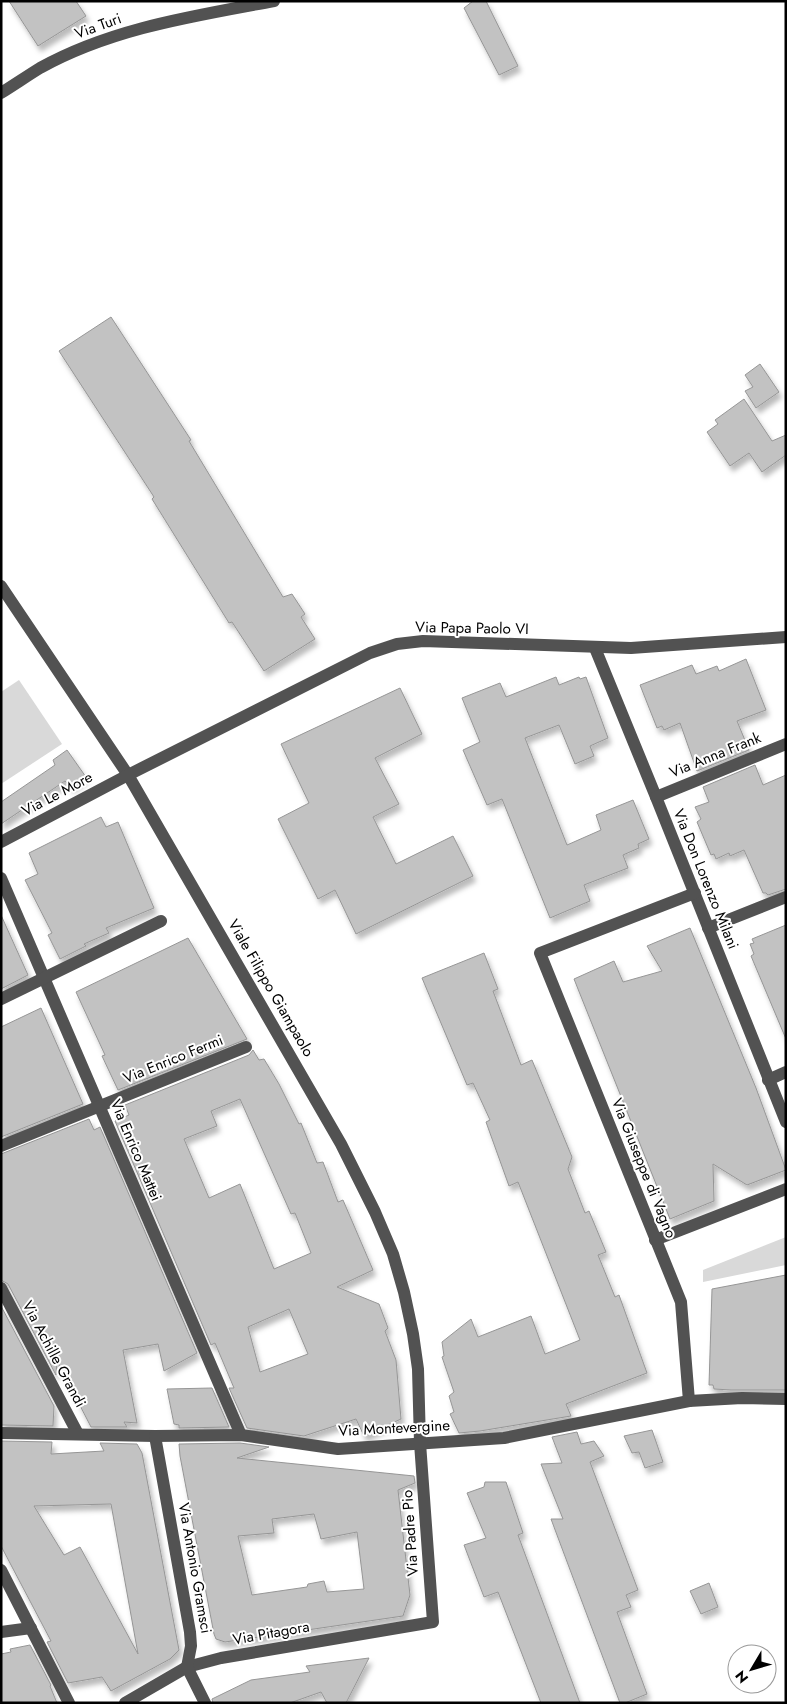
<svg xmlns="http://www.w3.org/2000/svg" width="787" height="1704" font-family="Jost,sans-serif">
<defs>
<filter id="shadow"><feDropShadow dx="3" dy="5.5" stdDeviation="2.5" flood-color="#0004"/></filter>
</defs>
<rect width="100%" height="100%" fill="#fff"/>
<g fill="#d9d9d9">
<path d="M19 680 62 744 1 784V692Z"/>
<path d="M786 1237V1265L703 1282V1270Z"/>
</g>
<g fill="#c2c2c2" stroke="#969696" fill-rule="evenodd" filter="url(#shadow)">
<path d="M9 1H76L86 16 38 46Z"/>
<path d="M473 1H486L518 66 499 75 464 8Z"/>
<path d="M111 317 191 440 189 441 283 597 292 594 305 614 301 617 315 639 264 671 232 622 229 623 152 499 154 497 59 351Z"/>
<path d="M760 364 779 392 756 408 745 391 753 387 745 375Z"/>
<path d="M744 399 772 441 786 435V455L762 472 749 453 730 466 707 432 718 424 715 420Z"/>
<path d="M746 659 766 710 737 721 749 750 697 771 680 723 664 730 662 726 657 728 640 685 692 665 696 674 717 666 719 671Z"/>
<path d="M556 677 559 685 579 677 580 679 586 677 608 738 590 746 594 756 575 764 559 725 525 738 567 845 601 830 596 815 633 800 649 839 638 844 639 848 623 855 628 868 584 885 590 901 550 918 502 799 487 805 463 750 480 742 462 698 500 683 506 697Z"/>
<path d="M400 688 422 734 375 758 399 804 373 817 396 864 453 836 473 876 356 934 335 890 318 899 278 819 309 803 281 744Z"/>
<path d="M67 750 86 777 71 787 65 781 1 824V802L55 765 53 760Z"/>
<path d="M755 765 763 785 786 775V889L768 895 766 893H763L744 850 730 856 729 853 716 859 714 854 711 855 697 822 701 819 695 807 709 802 703 787Z"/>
<path d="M101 817 106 827 118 822 154 908 106 928 109 933 84 944 86 946 60 959 48 935 52 933 25 880 38 874 29 853Z"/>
<path d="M1 915 28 975 1 989Z"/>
<path d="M786 925V1039L751 956 754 954 750 944 754 943 752 939Z"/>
<path d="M690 928 756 1088 786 1170 747 1185 713 1164 714 1201 670 1219 574 979 614 961 623 982 662 971 647 946Z"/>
<path d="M188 938 247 1039 118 1090 102 1056 105 1055 76 992Z"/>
<path d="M484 953 498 989 493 991 521 1065 532 1060 572 1157 568 1169 585 1213 589 1211 606 1252 598 1255 615 1297 619 1295 647 1373 566 1404 571 1416 480 1431 459 1433 450 1414 454 1412 449 1396 454 1392 442 1357 444 1356 442 1342 471 1319 478 1337 531 1316 545 1354 580 1340 518 1182 509 1186 486 1122 490 1120 473 1083 467 1085 422 978Z"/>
<path d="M41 1008 83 1104 1 1137V1027Z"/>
<path d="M253 1050 259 1060 264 1059 279 1084 299 1124 301 1123 317 1163 323 1162 338 1202 343 1200 373 1270 337 1287 379 1304 388 1328 385 1331 396 1360 401 1419 364 1436 356 1419 304 1436 247 1428 229 1388H234L215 1343 211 1345 115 1121 129 1115 125 1105 249 1055ZM240 1099 291 1214 295 1213 311 1253 274 1269 240 1184 209 1198 184 1139 217 1126 211 1111ZM289 1309 308 1354 260 1372 248 1327Z"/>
<path d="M89 1119 94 1130 100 1127 197 1353 164 1371 158 1344 123 1350 137 1423 124 1422 127 1427H91L57 1361 56 1375 8 1284 1 1280V1154Z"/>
<path d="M786 1275V1390H731L714 1389 713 1385H709L712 1289Z"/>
<path d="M1 1306 54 1406 53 1426 1 1425Z"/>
<path d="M212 1388 229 1427 179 1428V1425L174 1424 167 1389Z"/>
<path d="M652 1430 663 1462 645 1468 639 1452 632 1453 624 1436Z"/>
<path d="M577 1432 581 1444 594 1441 604 1456 590 1462 638 1590 626 1595 631 1607 617 1612 647 1694 625 1703H620L551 1519H563L541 1464 562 1463 552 1437Z"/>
<path d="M1 1441 52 1442 51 1454 104 1451 100 1443 137 1444 142 1453 179 1650 170 1659 111 1691 102 1677 68 1683 47 1642 51 1641 1 1546ZM111 1504 138 1654 80 1547 64 1555 34 1506Z"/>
<path d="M240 1443 269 1447 237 1458 414 1476 415 1483 398 1490 410 1595 403 1616 225 1642 216 1639 214 1634 180 1456 179 1444ZM314 1514 321 1539 357 1532 364 1589 327 1592 324 1581 308 1584 307 1587 252 1595 238 1536 274 1533 272 1519Z"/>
<path d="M485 1482H506L523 1533 518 1535 580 1703H541L498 1592 484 1597 464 1545 486 1538 467 1493 484 1487Z"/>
<path d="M709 1583 718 1607 701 1614 690 1591Z"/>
<path d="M30 1645 51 1685 50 1686 57 1703H1V1654L11 1652 10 1649Z"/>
<path d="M369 1658 346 1703H327L321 1692 290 1703H213L212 1699 251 1680 310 1672 306 1666Z"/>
</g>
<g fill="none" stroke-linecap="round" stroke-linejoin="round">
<g stroke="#525252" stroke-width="12">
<path d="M1 93C14 85 27 76 40 68 112 28 194 16 274 1"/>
<path d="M1 586 128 775 341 1144 375 1212 393 1254 404 1292 413 1334 418 1369 420 1443 433 1622 221 1658 187 1667 125 1703"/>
<path d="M595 648 656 797 786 1122"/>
<path d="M656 797 786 744"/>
<path d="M1 842 128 775 370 653 397 644 423 641 631 648 786 637"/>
<path d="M1 878 241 1435"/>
<path d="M708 928 786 897"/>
<path d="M1 999 161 921"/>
<path d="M768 1080 786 1072"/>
<path d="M1 1146 246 1047"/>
<path d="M655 1240 786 1189"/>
<path d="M1 1288 78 1434"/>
<path d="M689 1401 681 1302 540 953 695 893"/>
<path d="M1 1433 155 1436 241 1435 338 1449 504 1438 689 1401 742 1398 786 1399"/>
<path d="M155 1436 190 1632 191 1646 187 1667 205 1703"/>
<path d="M1 1570 69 1703"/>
<path d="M1 1632 31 1628"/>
</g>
</g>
<g text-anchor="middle" stroke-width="4" stroke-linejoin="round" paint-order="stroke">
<g font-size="15" fill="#000" stroke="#fff">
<text transform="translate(98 26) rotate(-20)" y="5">Via Turi</text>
<text transform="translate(472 628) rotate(1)" y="5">Via Papa Paolo VI</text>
<text transform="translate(715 755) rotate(-22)" y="5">Via Anna Frank</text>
<text transform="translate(57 794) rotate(-28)" y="5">Via Le More</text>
<text transform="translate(706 879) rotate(68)" y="5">Via Don Lorenzo Milani</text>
<text transform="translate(271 988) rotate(60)" y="5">Viale Filippo Giampaolo</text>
<text transform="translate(173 1059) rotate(-22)" y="5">Via Enrico Fermi</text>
<text transform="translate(136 1150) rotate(67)" y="5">Via Enrico Mattei</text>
<text transform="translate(644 1168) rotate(68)" y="5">Via Giuseppe di Vagno</text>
<text transform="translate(54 1354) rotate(62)" y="5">Via Achille Grandi</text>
<text transform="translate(394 1428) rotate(-3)" y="5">Via Montevergine</text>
<text transform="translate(410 1533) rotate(-94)" y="5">Via Padre Pio</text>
<text transform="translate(195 1568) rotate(80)" y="5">Via Antonio Gramsci</text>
<text transform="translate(271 1633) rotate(-10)" y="5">Via Pitagora</text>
</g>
</g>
<rect width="787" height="1704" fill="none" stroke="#000000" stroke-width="5"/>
<g transform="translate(752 1669) rotate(232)"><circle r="24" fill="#ffffff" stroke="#999999"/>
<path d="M0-4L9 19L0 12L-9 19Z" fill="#000000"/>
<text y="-8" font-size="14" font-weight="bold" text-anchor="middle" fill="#000000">N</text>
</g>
</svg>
